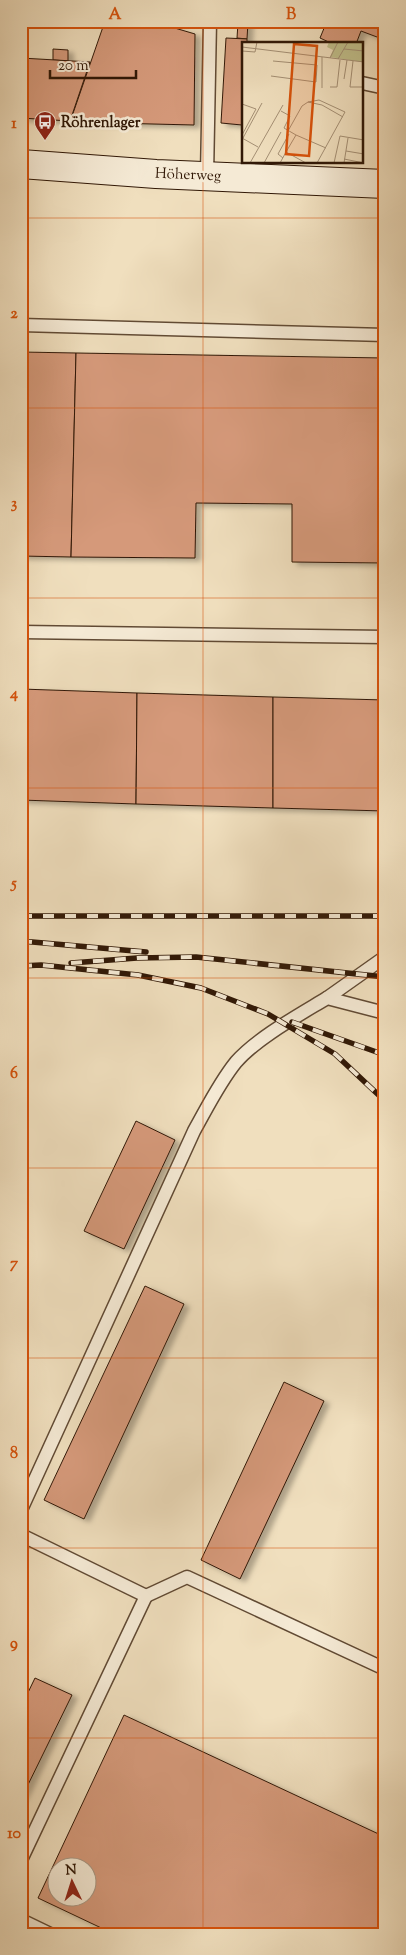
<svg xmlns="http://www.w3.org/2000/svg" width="406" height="1955" font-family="'Sorts Mill Goudy',serif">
<defs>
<filter id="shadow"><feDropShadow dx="5.5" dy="3" stdDeviation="2.5" flood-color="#0004"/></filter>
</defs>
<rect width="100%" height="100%" fill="#f0dfbe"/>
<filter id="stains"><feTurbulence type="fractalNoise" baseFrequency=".004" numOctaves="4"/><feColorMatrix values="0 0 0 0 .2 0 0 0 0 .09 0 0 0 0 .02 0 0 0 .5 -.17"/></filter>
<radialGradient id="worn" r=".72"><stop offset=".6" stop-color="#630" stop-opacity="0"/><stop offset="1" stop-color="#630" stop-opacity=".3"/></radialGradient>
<g fill="#d5997a" stroke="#311806" fill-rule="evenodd" filter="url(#shadow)">
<path d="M105 21H151L195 34 194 125 70 122Z"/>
<path d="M327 21H385V40L361 31 356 44H333L320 38Z"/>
<path d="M248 22 247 39 237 38 238 23Z"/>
<path d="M226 38 247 39V44H244L242 125 221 123Z"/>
<path d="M53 49 68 50V61L53 60Z"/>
<path d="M21 58 90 62 70 121 21 118Z"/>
<path d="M21 352 76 353 71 557 21 556Z"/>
<path d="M76 353 385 358V563L292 562V504L196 503 195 558 71 557Z"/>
<path d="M21 689 137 693 136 804 21 800Z"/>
<path d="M137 693 273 697V808L136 804Z"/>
<path d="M273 697 385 700V811L273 808Z"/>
<path d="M136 1121 175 1140 124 1249 84 1231Z"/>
<path d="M145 1286 184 1304 84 1519 44 1500Z"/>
<path d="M284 1382 324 1401 240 1579 201 1560Z"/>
<path d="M35 1678 72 1695 21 1799V1707Z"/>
<path d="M124 1715 385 1837V1934H114L38 1898ZM58 1868H88V1898H58Z"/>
</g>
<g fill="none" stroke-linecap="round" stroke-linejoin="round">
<g stroke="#614a34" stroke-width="15">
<g id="lane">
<path d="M362 83 385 88"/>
<path d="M207 175 210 21"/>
<path d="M21 325 385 335"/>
<path d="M21 632 385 637"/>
<path d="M327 998 385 957"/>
<path d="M21 1510 194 1131C207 1108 219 1083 236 1062 257 1038 299 1015 327 998L385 1013"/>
<path d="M21 1535 146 1596 21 1860"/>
<path d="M146 1596 187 1577 385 1669"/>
<path d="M21 1920 50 1934"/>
</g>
</g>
<g stroke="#311806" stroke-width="30">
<path id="secondary" d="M21 164 156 174 385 184"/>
</g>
<use href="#lane" stroke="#f5ead5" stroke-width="12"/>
<use href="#secondary" stroke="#f5ead5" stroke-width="28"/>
<g stroke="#311806" stroke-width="5.5">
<g id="rail">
<path d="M21 916H385"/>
<path d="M21 941 146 952"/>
<path d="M71 963 137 958 196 957 385 977"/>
<path d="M21 966 41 965 138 975 201 988 268 1014 335 1054 385 1101"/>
<path d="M292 1022 385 1055"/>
</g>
</g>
<use href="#rail" stroke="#f5ead5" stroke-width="4" stroke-dasharray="11" stroke-linecap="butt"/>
</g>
<path fill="none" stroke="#d6520b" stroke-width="1" stroke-opacity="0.55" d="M203 21V1934M21 218H385M21 408H385M21 598H385M21 788H385M21 978H385M21 1168H385M21 1358H385M21 1548H385M21 1738H385"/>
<defs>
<g id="bus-pin" transform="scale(1.125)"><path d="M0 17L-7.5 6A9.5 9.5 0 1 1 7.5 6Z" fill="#8f2418" stroke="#f5ead5"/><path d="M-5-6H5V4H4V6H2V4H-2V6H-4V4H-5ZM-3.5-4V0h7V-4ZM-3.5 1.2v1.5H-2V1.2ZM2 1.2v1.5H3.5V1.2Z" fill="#fff"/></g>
</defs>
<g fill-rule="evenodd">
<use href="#bus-pin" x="45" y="122"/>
</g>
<g text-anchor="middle" stroke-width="5" stroke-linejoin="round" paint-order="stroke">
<g font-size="15" font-weight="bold" fill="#311806" stroke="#f5ead5" text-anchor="start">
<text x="61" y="127">Röhrenlager</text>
</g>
<g font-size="15" fill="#311806" stroke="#f5ead5">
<text transform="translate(188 174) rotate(2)" y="5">Höherweg</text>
</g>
</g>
<g transform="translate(242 42)">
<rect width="121" height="121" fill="#f0dfbe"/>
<path d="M87 0H121V20L88 15 91 8 85 5Z" fill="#c1c08c"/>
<path fill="none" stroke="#a48f74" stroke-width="1" d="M0 5 122 20M102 7 122 9M0 9 13 10 15 0M88 16 96 0M96 17 106 0M111 19 108 45H122M29 34 74 40 75 23 31 19M102 37 105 18M88 45H95L98 18M80 46V15M66 60 77 58 103 70 75 121M0 62 14 67 0 93M39 69 48 74 42 86 54 93 44 110M46 89 60 64 66 60 80 63 101 75M54 93 84 106M0 96 16 105M1 96 20 61M104 109 122 112M41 116 36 112 47 92M102 117 122 121M8 121 41 63M22 121 39 90M38 121 44 110 64 121M92 121 98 94 122 98M102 121 106 96"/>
<path fill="#d6520b" fill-opacity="0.15" stroke="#d6520b" stroke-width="2.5" d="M52 2 75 4 67 114 44 112Z"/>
<rect width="121" height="121" fill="none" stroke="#311806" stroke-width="2.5"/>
</g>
<rect width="406" height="1955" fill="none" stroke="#f0dfbe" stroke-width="55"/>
<g transform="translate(72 1882) rotate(356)"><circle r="24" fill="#f5ead5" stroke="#a79682"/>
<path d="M0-4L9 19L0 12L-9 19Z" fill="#8f2418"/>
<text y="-8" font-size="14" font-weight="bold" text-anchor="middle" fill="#311806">N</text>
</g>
<path d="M50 70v8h86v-8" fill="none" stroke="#311806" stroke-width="2.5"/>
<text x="58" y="70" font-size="15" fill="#311806" stroke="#f5ead5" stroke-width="4" paint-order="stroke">20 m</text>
<rect x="28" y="28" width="350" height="1900" fill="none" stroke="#d6520b" stroke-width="2"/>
<g font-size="16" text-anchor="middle" font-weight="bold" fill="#d6520b">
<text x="115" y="19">A</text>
<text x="291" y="19">B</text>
<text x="14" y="128">1</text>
<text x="14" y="318">2</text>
<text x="14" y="508">3</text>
<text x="14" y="698">4</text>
<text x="14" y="888">5</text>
<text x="14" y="1078">6</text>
<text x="14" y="1268">7</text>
<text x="14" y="1458">8</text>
<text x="14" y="1648">9</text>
<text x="14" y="1838">10</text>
</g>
<rect width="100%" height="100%" filter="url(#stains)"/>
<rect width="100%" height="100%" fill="url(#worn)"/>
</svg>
